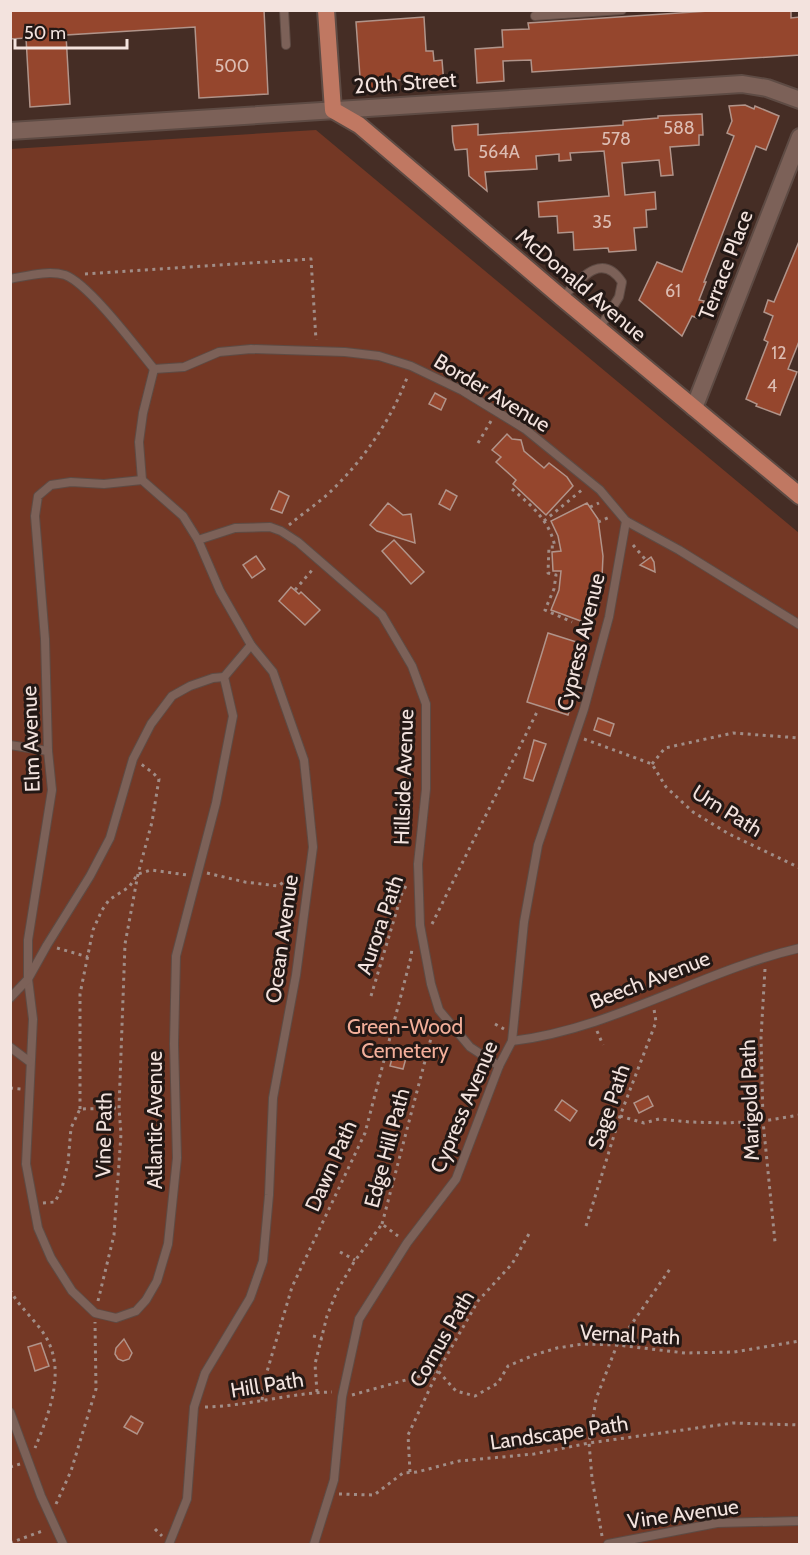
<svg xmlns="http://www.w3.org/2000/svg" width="810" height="1555" font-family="Cabin,sans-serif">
<rect width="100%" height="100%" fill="#452d25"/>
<path fill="#743825" d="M316 130 799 533V1544H11V149Z"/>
<g fill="#95462d" stroke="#b1948a" stroke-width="1.5">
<path d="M10 10H264L268 94 199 98 195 27 66 35 70 104 30 107 26 38 10 39Z"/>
<path d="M724 10H791V18L800 17V55L532 72 531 60 503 61 504 81 477 83 475 49 503 47 502 30 529 29 528 23Z"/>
<path d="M424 17 426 51H433L434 61 442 60 444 85H415L414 79 387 81 388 89 361 91 356 22Z"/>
<path d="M745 105 754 109 755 106 779 116 766 150 756 146 704 282H706L699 300 704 301 697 318 692 316 682 336 639 300 657 262 682 272 734 136 727 133 732 121 729 106Z"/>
<path d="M702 114 703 135H699V145L670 147 673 175 661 176 659 160 622 163 625 195 655 192 656 209 646 210 647 227 634 228 636 250 609 252 608 248 574 250 573 232 558 233 557 216 539 217 538 202 609 196 604 151 570 153 571 160 559 161V154L536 156 537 169 485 172 487 191 469 176 467 149 455 150 453 142 452 126 478 124V135L623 125V121L658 118V116Z"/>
<path d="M800 239V339L788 369 797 372 780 415 756 406 757 404 746 399 768 342 764 340 773 316 764 312 768 300 774 302Z"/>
<path d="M435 393 446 399 441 410 429 404Z"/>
<path d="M507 434 512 439 521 440 524 451 544 468 549 463 567 477 573 486 546 515 513 484 516 480 496 462 501 457 492 450Z"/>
<path d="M446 490 457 496 450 510 439 504Z"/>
<path d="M279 491 289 496 282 513 271 509Z"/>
<path d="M388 503 403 515 411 514 415 543 377 531 370 525Z"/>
<path d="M587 503 598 519 603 556 601 599 589 624 551 610 559 590 561 571H553L552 552 561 551 558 536 551 521Z"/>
<path d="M394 540 424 572 411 584 382 551Z"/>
<path d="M256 556 265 569 252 578 243 565Z"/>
<path d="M651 557 654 562 655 572 640 565Z"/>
<path d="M291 587 299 594 301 592 320 610 305 625 279 601Z"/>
<path d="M548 633 589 646 568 715 527 702Z"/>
<path d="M598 718 614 724 610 736 594 730Z"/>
<path d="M534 740 546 744 533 781 524 778Z"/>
<path d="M393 1055 406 1058 403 1069 390 1066Z"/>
<path d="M648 1096 653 1106 639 1113 634 1103Z"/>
<path d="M562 1100 577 1111 570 1121 555 1110Z"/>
<path d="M124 1339 132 1353 129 1359 123 1361 118 1359 115 1354 116 1348Z"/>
<path d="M41 1343 49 1366 35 1371 28 1347Z"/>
<path d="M131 1416 143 1423 137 1434 124 1427Z"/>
</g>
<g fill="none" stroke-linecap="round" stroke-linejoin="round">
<g stroke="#5e4b44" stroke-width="10">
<g id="service">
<path d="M284 10 286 45"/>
<path d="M535 16 622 10"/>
<path d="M10 279C27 276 48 270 65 275 89 284 136 347 154 369L184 367 219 352 251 349 345 352 379 356 411 366 463 391 525 429 600 490 626 521 679 550 800 625"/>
<path d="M562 298C579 281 601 250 622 282L619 297 599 329"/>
<path d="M154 369 143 413 139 442 142 480 183 516 198 540 220 591 251 645 273 672 304 760 313 847 296 975 273 1098 269 1195 263 1261 250 1298 205 1373 194 1407 187 1499 169 1544"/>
<path d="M142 480 104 484 71 482 51 485 38 496 35 516 45 639 48 751 52 790 28 940V979L33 1019 26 1164 38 1228 51 1258 72 1291 95 1313 116 1318 136 1311 146 1300 157 1281 168 1244 177 1158 174 1044 176 956 216 803 233 716 224 677"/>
<path d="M198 540 235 528 270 527 281 531 298 542 382 615 412 666 426 704V789L418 864 420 925 431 984 439 1010 470 1047 499 1066"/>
<path d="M10 745 48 751"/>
<path d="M10 998 28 979 47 945 90 876 110 838 133 759 151 724 172 696 190 686 213 678 224 677 251 645"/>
<path d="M512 1041C613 1029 701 971 800 948"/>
<path d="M10 1047 30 1062"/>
<path d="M10 1412 41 1496 63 1544"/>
<path d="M314 1544 334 1480 342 1397 359 1319 407 1243 456 1179 499 1066 512 1041 524 922 538 845 584 709 609 617 626 521"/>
<path d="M608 1544 717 1523 800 1521"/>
</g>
</g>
<g stroke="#5e4b44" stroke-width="20">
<g id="secondary">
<path d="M10 131 742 84 767 88 800 100"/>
<path d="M694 408 800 137"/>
</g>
</g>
<g stroke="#5e4b44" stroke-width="20">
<path id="primary" d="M326 10 333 110 359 125 562 298 800 496"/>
</g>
<g stroke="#a18d87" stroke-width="3" stroke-dasharray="3 4.5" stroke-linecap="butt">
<path d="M85 274 311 259 316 340"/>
<path d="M478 443 491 421"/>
<path d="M512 489C531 505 550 521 555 547H549L548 573 556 575 554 589 545 610 572 622"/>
<path d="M590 507 599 503"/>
<path d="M544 521 583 489"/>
<path d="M598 522 610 517"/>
<path d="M289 525C302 514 317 504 329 493 363 461 392 419 408 375"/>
<path d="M633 545 645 559"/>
<path d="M295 590 313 569"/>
<path d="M584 739 652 764 666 787 693 812 729 834 800 868"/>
<path d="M652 764 665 748 733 733 800 738"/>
<path d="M207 873 245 882 278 886 285 881 300 882"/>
<path d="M432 924 537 712"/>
<path d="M57 948 88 957"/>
<path d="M765 969 761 1037 763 1121 775 1242"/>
<path d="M371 996 402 893 407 884"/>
<path d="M495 1024 504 1029"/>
<path d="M597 1031 603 1045"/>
<path d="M10 1088 21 1089"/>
<path d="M80 1109V994L93 930 102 910 109 900 129 887 138 874 151 870 187 875"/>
<path d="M620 1116 644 1123 659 1119 690 1122 726 1123 763 1121 800 1115"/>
<path d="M43 1203 55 1202 62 1188 68 1163 71 1128 80 1109 119 1108"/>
<path d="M382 1224 435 1023"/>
<path d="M586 1226 620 1116 656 1022 654 1009"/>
<path d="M340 1252 355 1260"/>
<path d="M10 1290C18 1305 32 1317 42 1331 68 1367 50 1411 35 1448"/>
<path d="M98 1301 114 1235 121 1134 119 1108 125 944 138 874 152 822 159 779 153 773 141 764"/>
<path d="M313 1336 322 1338"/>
<path d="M317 1392 315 1364 327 1316 337 1291 354 1262 382 1224 398 1236"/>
<path d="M352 1395 438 1371 456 1391 475 1396 498 1383 508 1366 534 1355 557 1348 583 1344 617 1345 685 1353 734 1352 800 1341"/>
<path d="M262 1400 266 1375 292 1287 365 1133 411 957 412 948"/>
<path d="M205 1407C248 1406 289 1393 332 1392"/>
<path d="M10 1467 20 1464"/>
<path d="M410 1472 408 1435 438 1371 478 1301 512 1264 530 1232"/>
<path d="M339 1494 374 1495 403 1473 417 1472 459 1461 534 1454 589 1443 733 1423 800 1425"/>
<path d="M56 1504 71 1471 96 1389 95 1322"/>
<path d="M155 1529 162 1536"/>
<path d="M602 1536 592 1478 589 1443 596 1399 617 1345 670 1269"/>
<path d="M10 1543 45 1530"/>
</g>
<use href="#service" stroke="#7c6158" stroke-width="8"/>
<use href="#secondary" stroke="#7c6158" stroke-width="16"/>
<use href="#primary" stroke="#c07862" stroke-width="16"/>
</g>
<g text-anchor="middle" stroke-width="6" stroke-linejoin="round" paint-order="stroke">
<g font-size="18" fill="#dcbcb2">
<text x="232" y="72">500</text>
<text x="679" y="134">588</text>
<text x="616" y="145">578</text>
<text x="499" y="158">564A</text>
<text x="602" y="228">35</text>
<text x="673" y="297">61</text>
<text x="779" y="359">12</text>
<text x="772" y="392">4</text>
</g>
<g font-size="21" fill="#f3e3de" stroke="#231815">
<text transform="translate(405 83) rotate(-4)" y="7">20th Street</text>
<text transform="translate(726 265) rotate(-69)" y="7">Terrace Place</text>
<text transform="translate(581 285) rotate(40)" y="7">McDonald Avenue</text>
<text transform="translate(492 393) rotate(31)" y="7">Border Avenue</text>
<text transform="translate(581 642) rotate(-76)" y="7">Cypress Avenue</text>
<text transform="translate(31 739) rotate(-92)" y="7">Elm Avenue</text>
<text transform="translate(404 777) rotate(-88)" y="7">Hillside Avenue</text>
<text transform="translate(727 811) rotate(32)" y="7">Urn Path</text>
<text transform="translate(380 925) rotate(-71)" y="7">Aurora Path</text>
<text transform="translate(282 939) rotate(-82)" y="7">Ocean Avenue</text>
<text transform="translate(650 980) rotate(-21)" y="7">Beech Avenue</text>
<text transform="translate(750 1100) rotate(-92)" y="7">Marigold Path</text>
<text transform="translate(464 1107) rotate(-67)" y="7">Cypress Avenue</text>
<text transform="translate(609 1107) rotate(-71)" y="7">Sage Path</text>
<text transform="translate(155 1120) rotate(-90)" y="7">Atlantic Avenue</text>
<text transform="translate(104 1135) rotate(-89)" y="7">Vine Path</text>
<text transform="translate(387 1148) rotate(-75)" y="7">Edge Hill Path</text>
<text transform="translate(331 1166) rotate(-66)" y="7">Dawn Path</text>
<text transform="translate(630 1335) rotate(3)" y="7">Vernal Path</text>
<text transform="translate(442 1339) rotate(-60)" y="7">Cornus Path</text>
<text transform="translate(267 1385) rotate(-9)" y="7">Hill Path</text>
<text transform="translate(559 1433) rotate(-8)" y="7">Landscape Path</text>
<text transform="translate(683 1514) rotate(-8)" y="7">Vine Avenue</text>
</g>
<g font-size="21" fill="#f3af9a" stroke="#231815">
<text x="405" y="1034">Green-Wood<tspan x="405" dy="24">Cemetery</tspan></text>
</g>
</g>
<rect width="810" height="1555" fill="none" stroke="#f3e3de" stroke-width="24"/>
<path d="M15 39v9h112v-9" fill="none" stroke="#f3e3de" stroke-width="3"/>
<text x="24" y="39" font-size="18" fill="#f3e3de" stroke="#231815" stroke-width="4.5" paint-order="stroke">50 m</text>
</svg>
